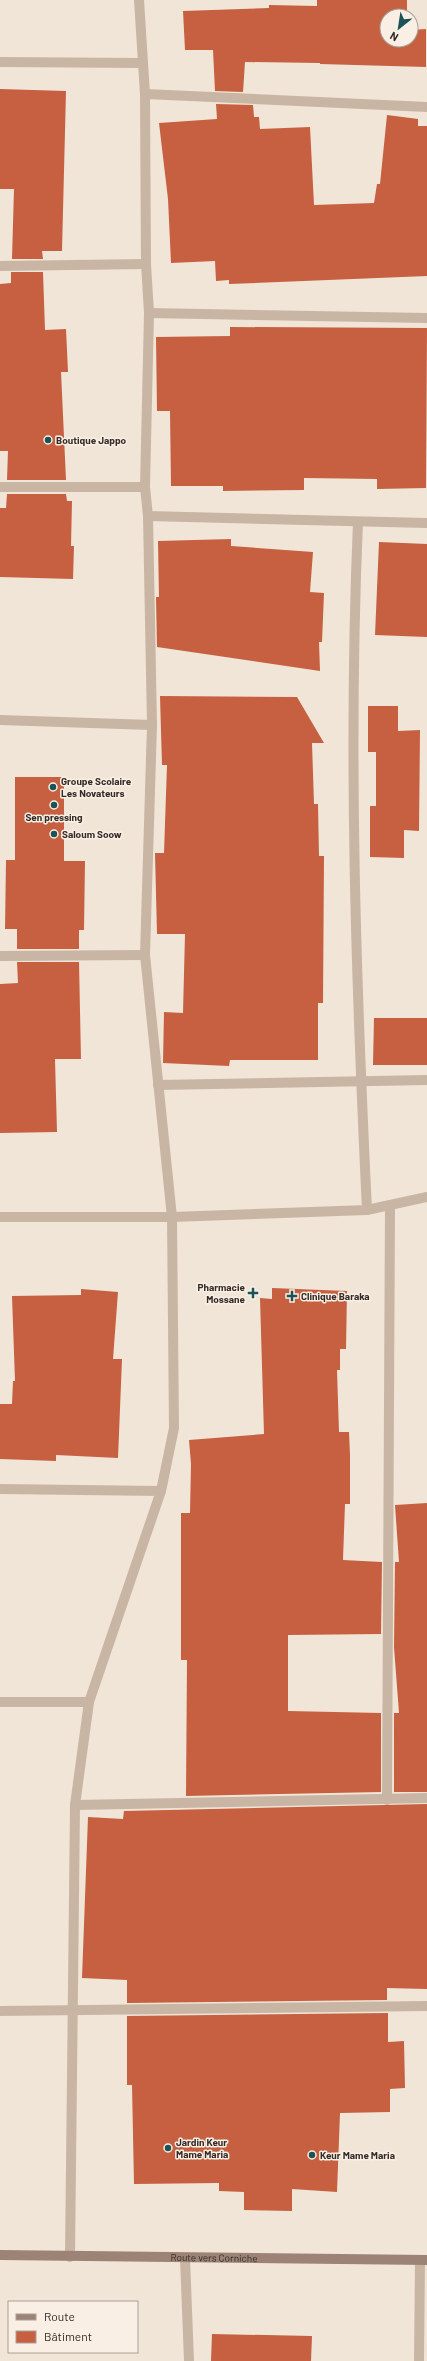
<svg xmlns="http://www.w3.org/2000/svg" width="427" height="2361" font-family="Barlow,sans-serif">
<rect width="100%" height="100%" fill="#f1e5d8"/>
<g fill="#c66041">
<path d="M317 0H407V16H387V40H411V30L426 29V67L320 64V63L245 62 243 92 215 91 213 50H185L183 11 269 8V5L317 6Z"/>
<path d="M0 89 66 91 62 251H42L43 259H12L14 189H0Z"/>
<path d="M216 104 253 105 254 117H259L260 129 310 127 314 205 374 203 377 184H380L387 115 418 119V126H427V276L229 284V280L216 281 215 261 171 263 168 199 159 123 217 119Z"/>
<path d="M11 272H43L45 330 66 329 68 372H61L66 480H7L8 451H0V284L11 283Z"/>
<path d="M230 327 427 328 426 488 377 489V479L304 478V490L223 491V486H171L170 411H157L156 337 230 336Z"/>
<path d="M7 494H66L67 501H72L71 546H74L73 579 0 577V508H6Z"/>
<path d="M231 539V546L313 552 310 592 324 593 322 642H319L320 671 157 647 156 597H159L158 541Z"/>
<path d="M379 542 427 544V637L375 635Z"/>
<path d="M160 696 297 697 324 743H312L314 804H318L319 856H324L323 1003H318V1060H230L229 1066 163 1063 164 1012 183 1013 185 934H157L155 853H164L167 765H162Z"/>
<path d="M368 706H398V731L420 730 419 831 404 830V858L370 857V806H376V752H368Z"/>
<path d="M15 777H64V861H85L84 930H79V949H17V929H5L6 860H15Z"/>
<path d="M17 962H79L81 1059H55L57 1132 0 1133V984L18 983Z"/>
<path d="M374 1018H427V1065H373Z"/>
<path d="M272 1288 347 1291 346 1349H340V1370H337L339 1432H349L350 1455V1504H345L343 1560 382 1562 381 1634 288 1635V1711L381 1713V1792L186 1796 187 1660H181V1513H190L191 1464 189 1440 264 1434 260 1298 272 1299Z"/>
<path d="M81 1289 118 1292 113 1359H122L118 1458 56 1455V1461L0 1459V1404H12L13 1381H15L12 1296 81 1295Z"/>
<path d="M427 1503V1792H394V1713H399L394 1647 395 1562H399L395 1505Z"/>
<path d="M427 1804V1989L387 1988V2000L127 2003V1980L82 1978 88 1817 123 1819 124 1811Z"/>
<path d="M388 2013V2042L404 2041 405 2088 390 2089V2112L340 2113 337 2192 292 2189V2211L244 2210V2192L219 2191V2183L134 2184 132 2085H127V2016Z"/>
<path d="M212 2334 312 2336 311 2361H211Z"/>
</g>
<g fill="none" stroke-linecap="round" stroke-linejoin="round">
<g stroke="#c9b5a4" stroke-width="10">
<path d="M0 62 142 63"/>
<path d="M145 94 427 107"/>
<path d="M0 266 146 264"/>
<path d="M149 313 427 318"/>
<path d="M0 487H145"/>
<path d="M148 516 427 523"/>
<path d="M358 522C348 751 356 981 367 1210"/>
<path d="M0 720 152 725"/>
<path d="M0 956 145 955"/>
<path d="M158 1085 427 1080"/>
<path d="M0 1217H172L367 1210 427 1197"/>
<path d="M0 1489 161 1491"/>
<path d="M0 1702H89"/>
<path d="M387 1800 390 1205"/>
<path d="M75 1805 427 1798"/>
<path d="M0 2011 427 2006"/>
<path d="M70 2257 75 1805 89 1702 161 1491 174 1428 172 1217 145 955 152 725 148 516 145 487 149 313 146 264 145 94 139 0"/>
<path d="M185 2258 189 2361"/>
<path d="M419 2361 420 2260"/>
</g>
<path stroke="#9c8376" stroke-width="10" id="s1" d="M0 2255 427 2260"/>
</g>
<g fill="#1c5356" stroke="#f9efe4" stroke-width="1.5">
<circle cx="48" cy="440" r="4"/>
<circle cx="53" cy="787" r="4"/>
<circle cx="54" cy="805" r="4"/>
<circle cx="54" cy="834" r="4"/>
<path d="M251 1287h4v4h4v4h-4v4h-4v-4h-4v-4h4z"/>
<path d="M290 1290h4v4h4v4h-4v4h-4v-4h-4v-4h4z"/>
<circle cx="168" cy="2148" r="4"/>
<circle cx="312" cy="2155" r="4"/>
</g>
<g text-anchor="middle" stroke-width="3" stroke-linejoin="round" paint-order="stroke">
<g font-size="10" font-weight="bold" fill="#342a26" stroke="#f9efe4" text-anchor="start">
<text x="56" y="444">Boutique Jappo</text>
<text x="61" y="785">Groupe Scolaire<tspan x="61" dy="12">Les Novateurs</tspan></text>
<text x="54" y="821" text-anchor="middle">Sen pressing</text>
<text x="62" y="838">Saloum Soow</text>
<text x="245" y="1291" text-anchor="end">Pharmacie<tspan x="245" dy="12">Mossane</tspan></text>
<text x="301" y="1300">Clinique Baraka</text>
<text x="176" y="2146">Jardin Keur<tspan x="176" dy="12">Mame Maria</tspan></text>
<text x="320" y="2159">Keur Mame Maria</text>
</g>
<g font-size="10" fill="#342a26" stroke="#f9efe4">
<text dy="4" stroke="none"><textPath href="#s1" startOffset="214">Route vers Corniche</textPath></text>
</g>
</g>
<rect x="8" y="2301" width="130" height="52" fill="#f9efe4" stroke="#aaa098"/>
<rect x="16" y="2314" width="20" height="6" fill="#9c8376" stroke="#aaa098"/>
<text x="44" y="2321" font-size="12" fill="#342a26">Route</text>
<rect x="16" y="2331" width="20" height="12" fill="#c66041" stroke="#aaa098"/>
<text x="44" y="2341" font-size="12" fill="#342a26">Bâtiment</text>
<g transform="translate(399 28) rotate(210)"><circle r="19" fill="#f9efe4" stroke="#aaa098"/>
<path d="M0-3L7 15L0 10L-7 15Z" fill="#1c5356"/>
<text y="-6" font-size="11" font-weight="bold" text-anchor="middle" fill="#342a26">N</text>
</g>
</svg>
